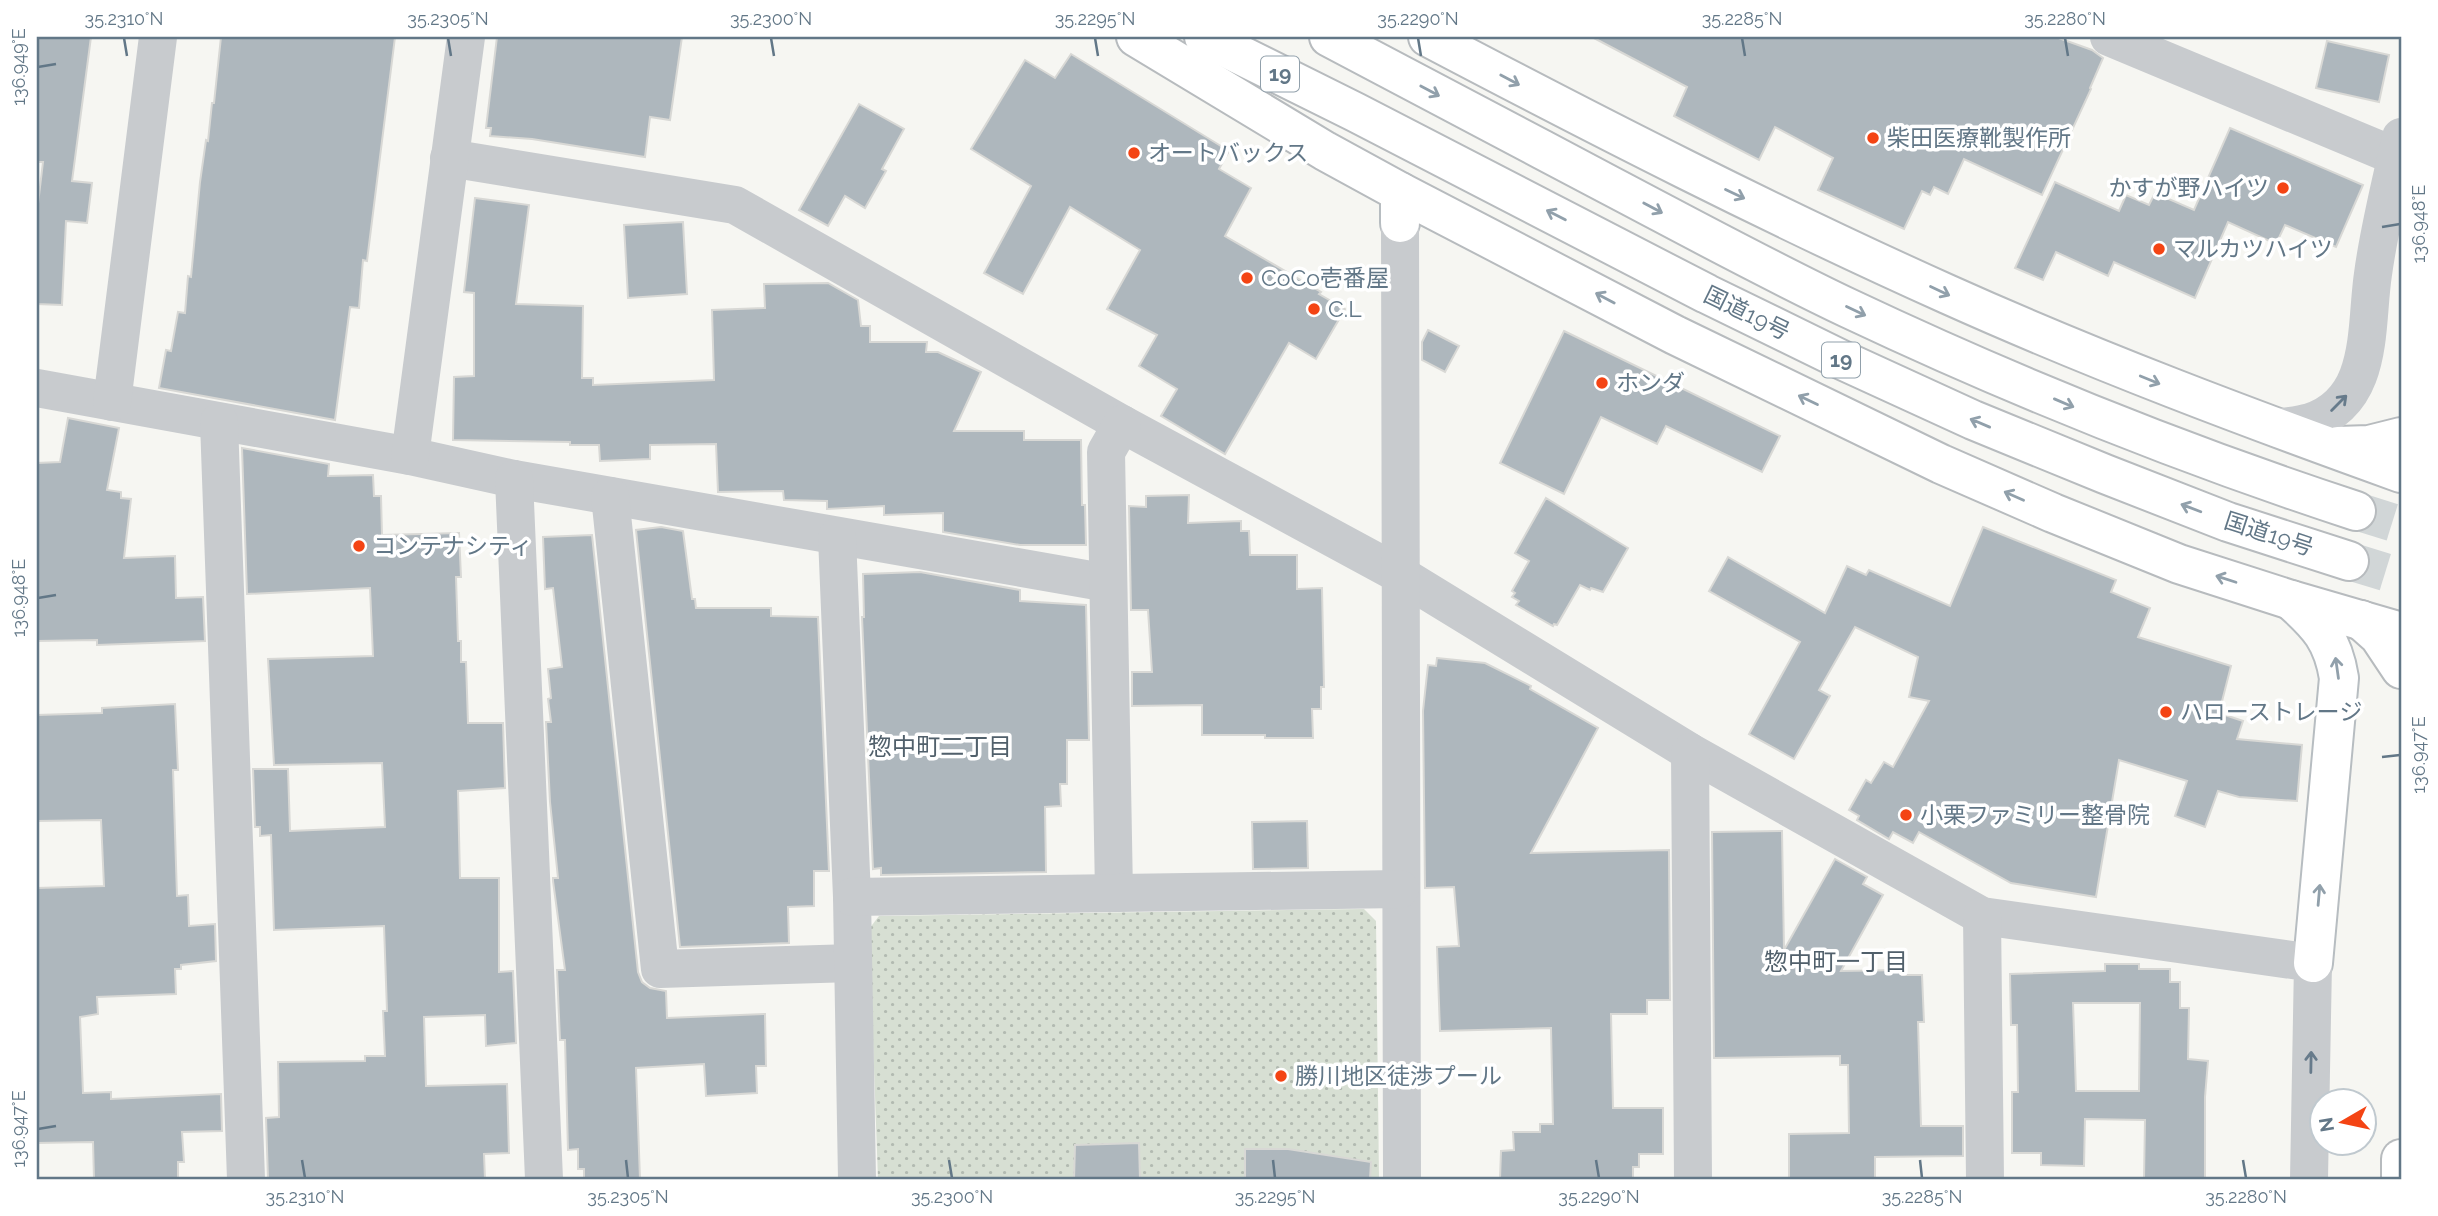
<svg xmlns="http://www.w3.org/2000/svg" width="2438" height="1216" font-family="Raleway,'Noto Sans JP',sans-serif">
<defs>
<pattern id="park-dots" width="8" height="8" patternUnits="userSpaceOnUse" patternTransform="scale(1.75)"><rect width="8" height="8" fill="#d7dfd3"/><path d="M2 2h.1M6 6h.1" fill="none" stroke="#b2bab1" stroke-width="1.8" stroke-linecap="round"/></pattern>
</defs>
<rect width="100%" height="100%" fill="#f6f6f2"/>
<path fill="url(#park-dots)" d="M1364 909 1376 921 1379 1179H878L869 929 879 916Z"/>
<g fill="#aeb7bd" stroke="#d8d8d5" stroke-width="2" fill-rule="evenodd">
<path d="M37 37H91L72 181 92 183 87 223 66 221 62 305 37 304V212L43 162H37Z"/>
<path d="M221 37H395L367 261 363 260 359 308 350 307 335 420 159 388 166 350 171 351 178 312 185 313 188 276 191 277 200 182 206 140 208 141 212 103H214Z"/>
<path d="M497 37H682L670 120 650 117 645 157 532 139 490 136 491 128H486Z"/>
<path d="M1592 37H2056L2092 50 2103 58 2090 88 2091 89 2042 195 1964 159 1948 194 1934 187 1930 195 1922 191 1904 229 1818 190 1833 158 1775 127 1759 160 1674 116 1687 87Z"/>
<path d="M2327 41 2389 55 2379 102 2316 88Z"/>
<path d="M1071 54 1229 151 1219 169 1251 188 1225 236 1321 292 1319 294 1345 309 1316 359 1289 343 1225 454 1161 416 1177 389 1139 366 1157 335 1107 309 1140 250 1070 207 1023 294 984 273 1031 186 971 149 1025 60 1055 78Z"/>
<path d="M859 104 904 129 882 169 886 171 865 208 845 196 828 226 799 210Z"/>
<path d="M2230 128 2363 185 2336 247 2285 225 2276 244 2228 222 2195 298 2114 262 2108 276 2056 252 2043 280 2015 268 2055 182 2119 211 2126 195 2149 205 2155 193 2194 210Z"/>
<path d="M475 198 529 205 516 304 583 306 582 378H593V385L714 380 712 310 765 308 764 284 828 283 858 300 861 326H870V342H927L926 352H938L981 372 954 431H1024V440H1081L1082 505H1085L1086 545H1020L943 532V513L884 515V506L827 509V501L784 500 783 491 718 492 716 444 650 445V459L600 461 599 445H570V442L453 440 454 377 474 376V293L464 292Z"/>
<path d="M683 222 687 294 628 298 624 225Z"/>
<path d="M1428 330 1459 346 1445 372 1422 360V342Z"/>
<path d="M1564 331 1780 436 1762 472 1666 426 1657 444 1601 417 1564 494 1500 463Z"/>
<path d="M68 418 119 428 107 490 121 492V498L131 499 124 558 175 556 176 598 203 597 205 641 97 645V640L37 641V463L60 462Z"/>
<path d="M242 448 329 464 328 476 373 475 374 496H381L382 535 459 533 461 577H456L458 641H461V662H466L468 723H503L505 788 458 791 460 878H499V972L513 971 516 1043 486 1046 485 1015 424 1017 426 1086 507 1084 509 1153 484 1154 485 1179H268L266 1118 279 1117 278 1062 365 1061V1056H385L383 1011H387L384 926 274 930 271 835 260 836V827H255L253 769H288L290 831 385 827 382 763 274 765 268 659 373 656 370 588 247 594Z"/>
<path d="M1189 495 1188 523 1241 521V531H1249L1250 555H1297V589L1322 588 1324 687H1321V709H1312L1313 738H1265V735H1202V705L1132 706V672H1152L1148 610H1131L1129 506 1146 507V496Z"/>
<path d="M1546 498 1628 548 1603 592 1591 588 1590 590 1580 585 1557 625 1554 624 1553 626 1516 605 1519 601 1512 597 1515 593 1512 591 1529 561 1515 553Z"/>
<path d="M661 527 683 531 692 599H695L696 608H771V616L818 617 829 871H814V906L788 907 789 943 680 947 636 530Z"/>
<path d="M1983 527 2116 580 2111 592 2150 608 2138 637 2231 666 2219 713 2243 721 2237 739 2302 745 2297 801 2239 797 2218 791 2205 827 2175 816 2187 781 2119 760 2096 897 2011 883 1919 832 1913 843 1893 832 1889 839 1857 820 1859 816 1849 810 1866 780 1871 783 1884 762 1893 767 1929 701 1909 697 1918 657 1855 627 1819 690 1830 696 1794 759 1749 734 1800 642 1709 591 1728 557 1825 613 1847 566 1866 575 1869 570 1950 606Z"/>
<path d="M592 535 638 972 642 982 650 988 666 991 667 1018 765 1014 766 1066H756L757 1093 706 1096 704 1064 636 1068 640 1179H584V1169H578V1149L568 1150 565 1040H560L557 970H565L553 881V878H558L550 802 546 722H551L548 699 551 698 548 669 562 667 553 588 545 589 543 537Z"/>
<path d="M920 572 1020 590V601L1086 605 1089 740H1067V784H1060L1061 806 1045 807 1046 872 881 875V868L873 869 862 617H864L863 574Z"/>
<path d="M1437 658 1485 663 1531 686 1530 689 1598 728 1531 853 1669 850 1670 1000H1647V1014H1611L1613 1108H1663V1154H1639V1167H1633V1179H1500L1501 1151 1514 1150 1513 1132H1540V1124H1553L1551 1028 1440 1031 1437 947 1459 946 1454 887 1425 888 1423 711 1428 665 1436 666Z"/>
<path d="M175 704 178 770H173L177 896 188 895 189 926 215 924 216 961 181 965V969H175L176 994 97 997 98 1014 80 1017 83 1093 111 1092V1099L221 1094 222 1131 182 1132 184 1162H178V1179H94L93 1142 37 1143V888L104 886 101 820 37 821V715L102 713V708Z"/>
<path d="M1307 821 1308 868 1253 869 1252 822Z"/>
<path d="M1782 831 1784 950 1835 859 1867 877 1863 884 1883 895 1841 971 1902 970V975H1922L1924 1022H1918L1921 1126H1963V1156L1875 1157V1179H1789V1134L1849 1133 1848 1065H1840V1056L1714 1058 1712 832Z"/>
<path d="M2105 964H2139V969H2170V982H2180V1008H2189L2188 1059 2208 1061 2205 1097V1179H2144L2145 1120 2085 1119 2084 1166 2041 1165V1153H2012V1092H2018L2017 1025H2011L2010 974 2105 971ZM2073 1003H2140L2139 1091H2076Z"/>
<path d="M1139 1143 1140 1179H1074L1075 1145Z"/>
<path d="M1245 1149H1288L1371 1162 1370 1179H1245Z"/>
</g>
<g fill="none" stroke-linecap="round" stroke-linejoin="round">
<g stroke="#d1d6d7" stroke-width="38" stroke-dasharray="38 19" stroke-linecap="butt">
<path d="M2356 511 2401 525"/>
<path d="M2349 561 2401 577"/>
</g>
<g stroke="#b7bdc1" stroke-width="42">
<g id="secondary">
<path d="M1400 223V192"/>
<path d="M2291 600C2319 625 2333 640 2339 678L2313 963"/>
</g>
</g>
<g stroke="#b7bbbe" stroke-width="42">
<g id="highway">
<path d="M1136 37 1325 151 1400 192 1675 335 1941 464 2053 513 2179 564 2291 600 2401 632"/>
<path d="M1204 37 1355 112 1707 294 1842 360 1973 420 2105 474 2228 522 2349 561"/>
<path d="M1329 37C1422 87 1517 136 1611 186 1689 227 1768 270 1848 308 2013 386 2182 454 2356 511"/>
<path d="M1428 37C1599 127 1771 215 1947 294 2096 361 2248 418 2401 473"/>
<path d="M2338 446 2369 445 2401 437"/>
<path d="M2361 620 2379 636 2401 669"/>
<path d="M2401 1179V1159"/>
</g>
</g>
<g stroke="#c8cbce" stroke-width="38">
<path d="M2109 37 2397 157"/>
<path d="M449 158 735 205 1122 424 1399 574 1690 752 1982 916 2313 963 2309 1179"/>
<path d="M1400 223 1402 1179"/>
<path d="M37 388 410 456 514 479 1108 583"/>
<path d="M112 402 158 37"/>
<path d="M219 422 246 1179"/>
<path d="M2278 428C2288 426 2299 425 2310 422 2375 401 2365 327 2373 274 2379 229 2391 182 2401 137"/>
<path d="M410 456 466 37"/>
<path d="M514 479 544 1179"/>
<path d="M610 496 660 969 853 963"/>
<path d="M837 537 852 897 857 1179"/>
<path d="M1690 752 1693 1179"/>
<path d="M1114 893 1106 452 1122 424"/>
<path d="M852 897 1400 889"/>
<path d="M1982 916 1985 1179"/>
</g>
<use href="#secondary" stroke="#fff" stroke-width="38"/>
<use href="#highway" stroke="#fff" stroke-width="38"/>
</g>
<defs><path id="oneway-shaft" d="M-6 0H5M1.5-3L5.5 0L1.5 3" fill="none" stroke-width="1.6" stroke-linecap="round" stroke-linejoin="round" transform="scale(1.75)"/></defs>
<g stroke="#91a0ab">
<use href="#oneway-shaft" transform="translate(1510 80) rotate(28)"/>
<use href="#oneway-shaft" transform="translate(1430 91) rotate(28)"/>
<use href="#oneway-shaft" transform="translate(1735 194) rotate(25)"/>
<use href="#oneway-shaft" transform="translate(1653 208) rotate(28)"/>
<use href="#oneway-shaft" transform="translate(1556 215) rotate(-153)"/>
<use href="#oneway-shaft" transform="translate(1940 291) rotate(25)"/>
<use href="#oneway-shaft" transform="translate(1605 298) rotate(-152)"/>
<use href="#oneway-shaft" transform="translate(1856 311) rotate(25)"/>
<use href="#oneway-shaft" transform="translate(2150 380) rotate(22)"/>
<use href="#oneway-shaft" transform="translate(1808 400) rotate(-154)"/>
<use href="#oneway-shaft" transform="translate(2064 403) rotate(23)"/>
<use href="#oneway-shaft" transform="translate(1980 423) rotate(-157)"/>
<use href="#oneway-shaft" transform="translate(2014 496) rotate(-156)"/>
<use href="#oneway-shaft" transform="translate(2191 508) rotate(-159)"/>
<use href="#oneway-shaft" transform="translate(2226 579) rotate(-162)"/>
<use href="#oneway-shaft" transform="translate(2337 668) rotate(-98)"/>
<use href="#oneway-shaft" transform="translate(2319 895) rotate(-85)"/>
</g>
<g stroke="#677b8b">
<use href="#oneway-shaft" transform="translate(2339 403) rotate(-45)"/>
<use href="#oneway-shaft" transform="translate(2311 1062) rotate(-89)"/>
</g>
<path fill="none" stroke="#627787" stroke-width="2.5" d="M124 38 127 56M448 38 451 56M771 38 774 56M1095 38 1098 56M1418 38 1421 56M1742 38 1745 56M2065 38 2068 56M38 67 56 64M2382 227 2400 224M38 598 56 595M2382 757 2400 755M38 1129 56 1126M302 1160 305 1178M626 1160 628 1178M949 1160 952 1178M1273 1160 1275 1178M1596 1160 1599 1178M1920 1160 1922 1178M2243 1160 2246 1178"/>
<g fill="#f44414" stroke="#fff" stroke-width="2.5">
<circle cx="1873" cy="138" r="7"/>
<circle cx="1134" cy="153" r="7"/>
<circle cx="2283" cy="188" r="7"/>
<circle cx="2159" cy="249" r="7"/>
<circle cx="1247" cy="278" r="7"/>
<circle cx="1314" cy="309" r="7"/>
<circle cx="1602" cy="383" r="7"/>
<circle cx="359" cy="546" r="7"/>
<circle cx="2166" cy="712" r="7"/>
<circle cx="1906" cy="815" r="7"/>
<circle cx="1281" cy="1076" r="7"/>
</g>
<g text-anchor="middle" stroke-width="7" stroke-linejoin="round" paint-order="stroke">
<g fill="#fff" stroke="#91a0ab" stroke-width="2">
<rect x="1261" y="56.5" width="38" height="35" rx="5"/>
<rect x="1822" y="342.5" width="38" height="35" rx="5"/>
</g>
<g font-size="21" font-weight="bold" fill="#627787">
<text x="1280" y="81">19</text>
<text x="1841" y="367">19</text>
</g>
<g font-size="23" fill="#627787" stroke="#fff" text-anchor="start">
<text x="1887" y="146">柴田医療靴製作所</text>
<text x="1148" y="161">オートバックス</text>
<text x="2269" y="196" text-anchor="end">かすが野ハイツ</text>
<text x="2173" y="257">マルカツハイツ</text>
<text x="1261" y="286">CoCo壱番屋</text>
<text x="1328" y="317">C.L</text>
<text x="1616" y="391">ホンダ</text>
<text x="373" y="554">コンテナシティ</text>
<text x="2180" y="720">ハローストレージ</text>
<text x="1920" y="823">小栗ファミリー整骨院</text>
<text x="1295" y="1084">勝川地区徒渉プール</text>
</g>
<g font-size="23" fill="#627787" stroke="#fff">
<text transform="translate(1747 313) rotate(26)" y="8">国道19号</text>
<text transform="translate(2269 534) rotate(18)" y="8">国道19号</text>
</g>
<g font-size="24" fill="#51606b" stroke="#fff">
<text x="940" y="755">惣中町二丁目</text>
<text x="1836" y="970">惣中町一丁目</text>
</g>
</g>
<rect width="2438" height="1216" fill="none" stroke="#ffffff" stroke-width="77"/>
<g transform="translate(2343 1122) rotate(261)"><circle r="33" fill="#ffffff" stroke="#c0c9cf" stroke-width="2"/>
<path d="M0-5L12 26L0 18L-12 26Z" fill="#f44414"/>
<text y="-10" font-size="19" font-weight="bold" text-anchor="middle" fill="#627787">N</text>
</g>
<rect x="38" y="38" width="2362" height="1140" fill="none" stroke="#627787" stroke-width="2.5"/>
<g font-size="18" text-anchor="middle" fill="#627787">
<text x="124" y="25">35.2310°N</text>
<text x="448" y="25">35.2305°N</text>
<text x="771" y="25">35.2300°N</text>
<text x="1095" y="25">35.2295°N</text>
<text x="1418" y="25">35.2290°N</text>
<text x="1742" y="25">35.2285°N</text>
<text x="2065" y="25">35.2280°N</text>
<text transform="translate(19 67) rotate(-90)" y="6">136.949°E</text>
<text transform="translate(2419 224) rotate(-90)" y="6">136.948°E</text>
<text transform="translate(19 598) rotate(-90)" y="6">136.948°E</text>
<text transform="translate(2419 755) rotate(-90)" y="6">136.947°E</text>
<text transform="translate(19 1129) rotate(-90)" y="6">136.947°E</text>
<text x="305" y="1203">35.2310°N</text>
<text x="628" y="1203">35.2305°N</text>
<text x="952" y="1203">35.2300°N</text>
<text x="1275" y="1203">35.2295°N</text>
<text x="1599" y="1203">35.2290°N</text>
<text x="1922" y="1203">35.2285°N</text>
<text x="2246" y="1203">35.2280°N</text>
</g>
</svg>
